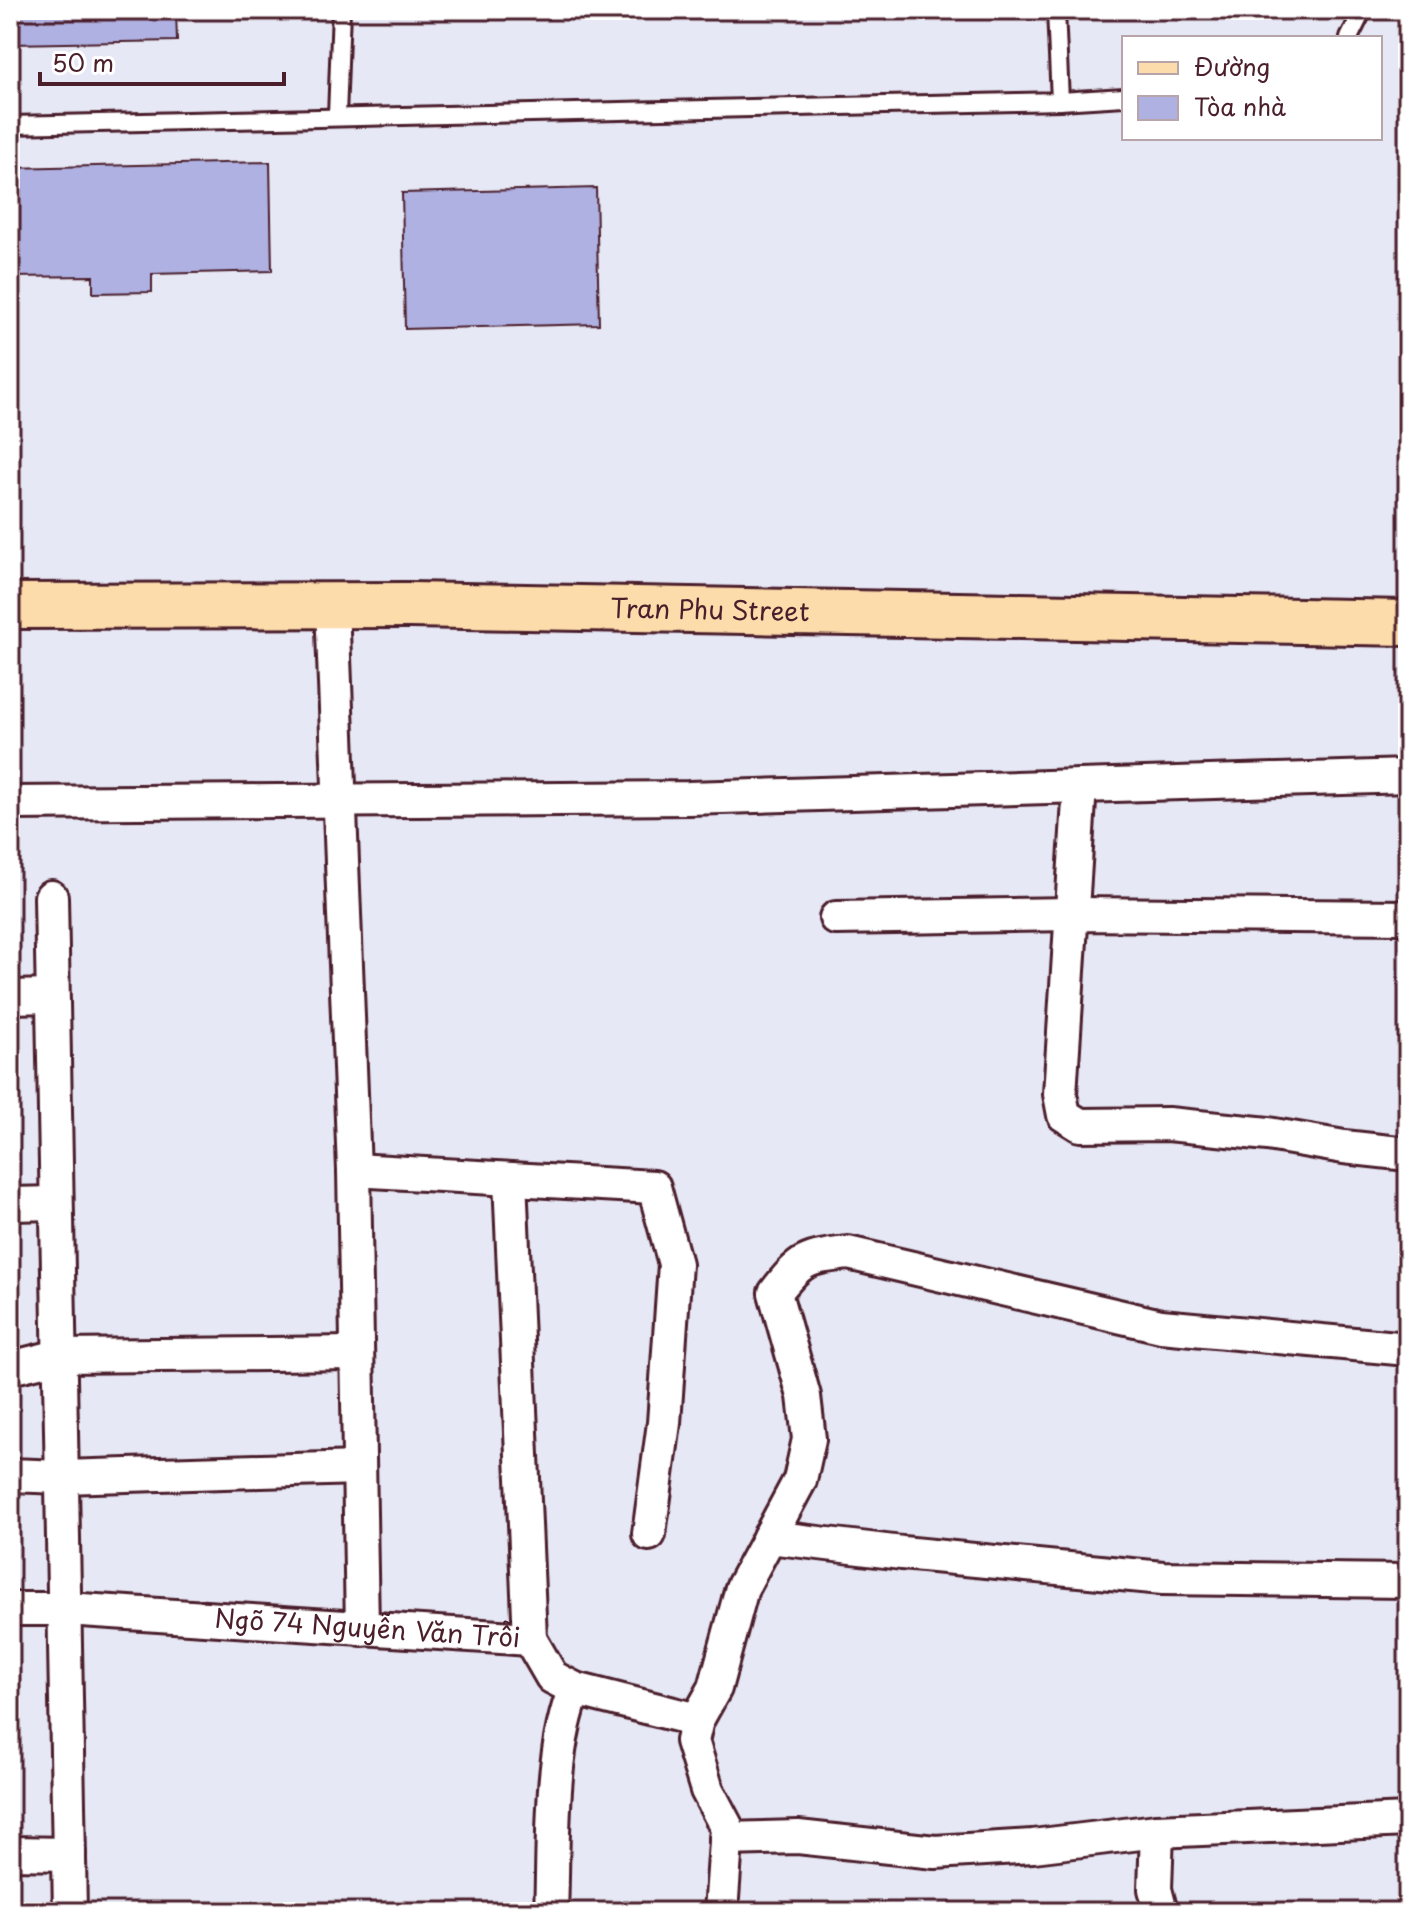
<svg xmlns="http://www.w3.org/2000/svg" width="1418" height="1922" font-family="'Playpen Sans',sans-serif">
<rect width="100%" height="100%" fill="#e7e8f6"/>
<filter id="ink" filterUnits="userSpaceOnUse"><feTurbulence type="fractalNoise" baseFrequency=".0125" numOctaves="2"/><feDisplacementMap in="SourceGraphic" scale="16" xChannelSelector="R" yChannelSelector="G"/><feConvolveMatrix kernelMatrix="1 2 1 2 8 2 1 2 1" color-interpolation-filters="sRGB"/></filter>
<g filter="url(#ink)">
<g fill="#afb1e2" stroke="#4a1f2b" stroke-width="2">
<path d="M10 10H176L177 41 10 44Z"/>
<path d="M270 162 272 271 152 274V292L93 293V276L10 277V168Z"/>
<path d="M596 188 599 324 405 329 402 193Z"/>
</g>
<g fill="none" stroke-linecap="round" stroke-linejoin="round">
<g stroke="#4a1f2b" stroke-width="22">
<g id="lane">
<path d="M1349 38 1363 10"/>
<path d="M1060 101 1124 97"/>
<path d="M337 116 341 10"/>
<path d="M10 125 1060 101 1056 10"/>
</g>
</g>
<g stroke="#4a1f2b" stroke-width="38">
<g id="street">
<path d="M332 606 354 1170 362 1629"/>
<path d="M1080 786 1060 1094 1064 1115 1080 1125 1168 1124 1268 1134 1344 1147 1408 1154"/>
<path d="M10 803 688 798 1408 776"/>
<path d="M51 897 70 1912"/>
<path d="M836 918 1073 914 1408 917"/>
<path d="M10 997 52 996"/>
<path d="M354 1170 654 1187 675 1264 664 1423 649 1534"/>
<path d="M510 1179 530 1639"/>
<path d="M10 1204 56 1203"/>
<path d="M10 1368 59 1356 357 1353"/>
<path d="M10 1475 62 1477 359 1468"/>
<path d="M769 1537 902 1553 1163 1578 1408 1581"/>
<path id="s1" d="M10 1609H66L530 1639 552 1677 575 1689 697 1720"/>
<path d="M1157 1831 1155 1889 1161 1912"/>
<path d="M726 1839 798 1837 935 1852 1033 1846 1157 1831 1408 1820"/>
<path d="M10 1853 69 1854"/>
<path d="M551 1912C554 1843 549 1752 575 1689"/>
<path d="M721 1912 727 1828 707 1790 692 1741 697 1720 715 1688 742 1588 800 1480 809 1439 804 1396 775 1293C801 1259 806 1258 848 1253L1161 1326 1408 1349"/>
</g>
</g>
<g stroke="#4a1f2b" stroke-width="50">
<g id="primary">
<path id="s2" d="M10 606 410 605 1408 623"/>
</g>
</g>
<use href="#lane" stroke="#fff" stroke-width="16"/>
<use href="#street" stroke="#fff" stroke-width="32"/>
<use href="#primary" stroke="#fddcac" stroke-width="44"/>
</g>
</g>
<g text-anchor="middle" stroke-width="8" stroke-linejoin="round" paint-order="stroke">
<g font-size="26" fill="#4a1f2b" stroke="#fff">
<text dy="9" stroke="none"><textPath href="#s2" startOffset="700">Tran Phu Street</textPath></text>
<text dy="9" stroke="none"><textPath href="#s1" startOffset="358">Ngõ 74 Nguyễn Văn Trỗi</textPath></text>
</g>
</g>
<rect width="1418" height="1922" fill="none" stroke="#fff" stroke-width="40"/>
<rect x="20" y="20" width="1378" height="1882" fill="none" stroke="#4a1f2b" stroke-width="3" filter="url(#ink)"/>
<rect x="1122" y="36" width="260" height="104" fill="#ffffff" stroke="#b7a5aa" stroke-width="2"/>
<rect x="1138" y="62" width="40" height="12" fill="#fddcac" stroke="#b7a5aa" stroke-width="2"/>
<text x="1194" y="76" font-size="24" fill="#4a1f2b">Đường</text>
<rect x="1138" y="96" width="40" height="24" fill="#afb1e2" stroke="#b7a5aa" stroke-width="2"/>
<text x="1194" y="116" font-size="24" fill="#4a1f2b">Tòa nhà</text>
<path d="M40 72v12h244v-12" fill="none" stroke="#4a1f2b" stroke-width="4"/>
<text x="52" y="72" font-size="24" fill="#4a1f2b" stroke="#ffffff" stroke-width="6" paint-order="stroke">50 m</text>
</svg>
